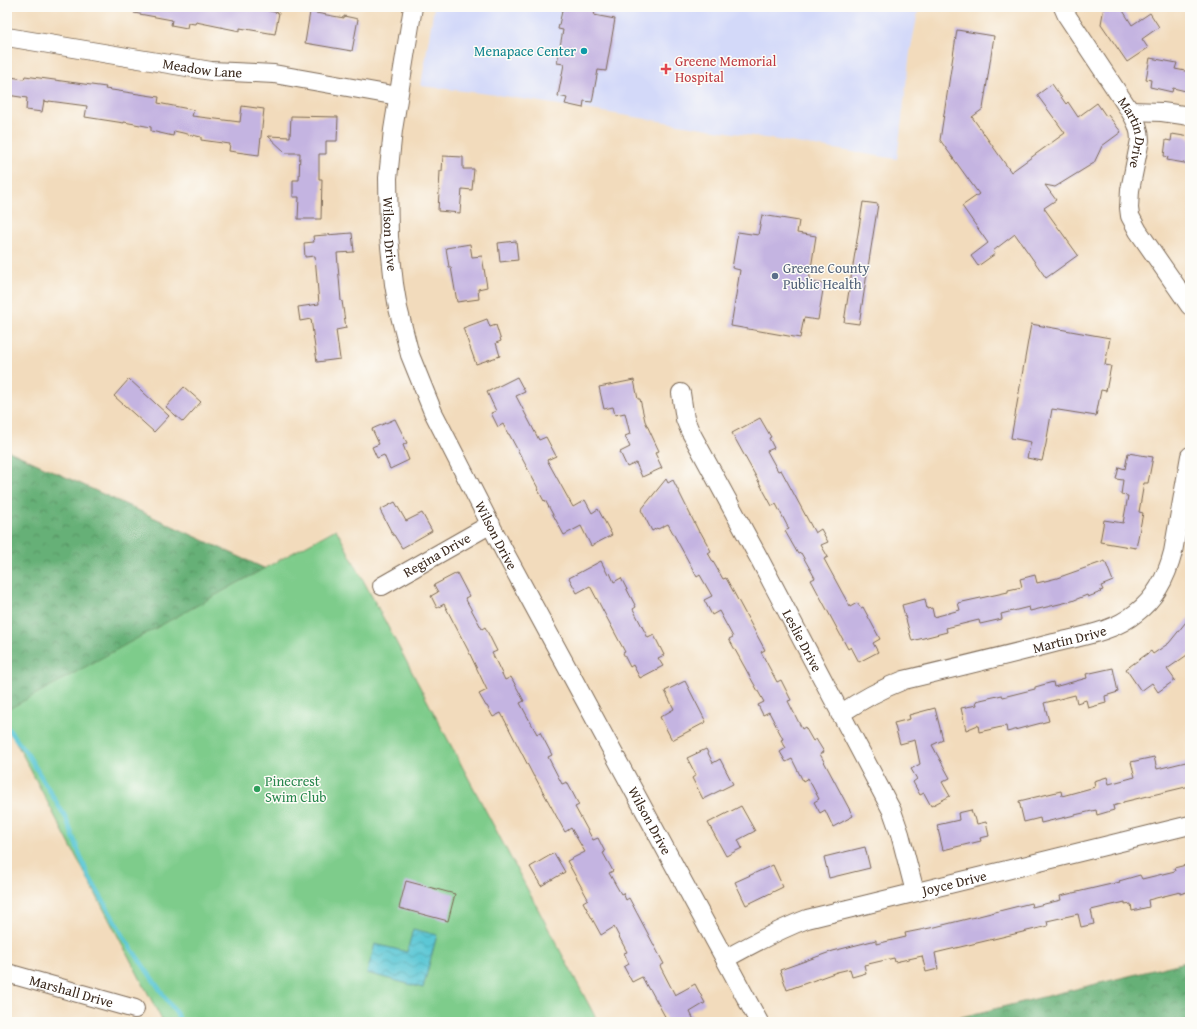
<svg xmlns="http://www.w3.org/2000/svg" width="1197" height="1029" font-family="'Gentium Book Plus',serif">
<defs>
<pattern id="forest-crowns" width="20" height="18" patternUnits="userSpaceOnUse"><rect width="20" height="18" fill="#66b077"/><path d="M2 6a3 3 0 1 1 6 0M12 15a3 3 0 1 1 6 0" fill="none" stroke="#558f61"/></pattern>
<pattern id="water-waves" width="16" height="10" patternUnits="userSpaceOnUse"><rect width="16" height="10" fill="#5bc7d5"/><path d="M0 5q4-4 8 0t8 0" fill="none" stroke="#4ca2ac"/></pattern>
</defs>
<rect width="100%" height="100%" fill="#fdfcf7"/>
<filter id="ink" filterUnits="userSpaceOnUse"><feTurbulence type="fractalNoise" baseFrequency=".025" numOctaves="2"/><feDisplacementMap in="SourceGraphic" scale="8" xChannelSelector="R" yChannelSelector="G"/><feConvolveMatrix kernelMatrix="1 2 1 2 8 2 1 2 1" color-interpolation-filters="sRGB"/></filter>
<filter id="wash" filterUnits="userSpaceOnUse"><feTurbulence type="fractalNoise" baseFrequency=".012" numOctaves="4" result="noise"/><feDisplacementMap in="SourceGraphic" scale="16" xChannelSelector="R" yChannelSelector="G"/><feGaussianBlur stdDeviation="0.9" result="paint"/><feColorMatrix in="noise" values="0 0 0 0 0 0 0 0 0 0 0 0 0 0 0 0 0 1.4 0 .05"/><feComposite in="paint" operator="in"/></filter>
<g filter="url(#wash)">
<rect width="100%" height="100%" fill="#f2dbbc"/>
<path fill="#d3d9f9" d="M434 7H919L910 53 897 159 497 95 421 86Z"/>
<g fill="url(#forest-crowns)" stroke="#506d4a">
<path d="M7 450 353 609 7 720Z"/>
<path d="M1190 961V1022H941Z"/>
</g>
<path fill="#7ecc8b" stroke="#5c7b54" d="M336 529 598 1022H163L7 725V710Z"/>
<path fill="url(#water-waves)" stroke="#4b787a" d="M413 929 437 935 423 988 367 973 375 944 407 952Z"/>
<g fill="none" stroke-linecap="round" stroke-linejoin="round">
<path stroke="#5bc7d5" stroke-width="4.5" d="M7 727 28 755 66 818 87 873 127 942 178 1016 181 1022"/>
</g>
<g id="blocks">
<g fill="#c4b4e1">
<path d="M135 7H265V10L279 13 275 34 240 28V31L196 22 195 24 188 23 187 28 171 25 172 20 134 13Z"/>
<path d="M563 7H596L594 15 615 19 606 71 598 70 592 102 584 101 583 108 565 104 567 98 558 96 564 64 557 63 563 30 558 29Z"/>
<path d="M1104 7 1122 9 1132 25 1150 13 1159 27 1142 39 1148 48 1127 62 1101 24Z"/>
<path d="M310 12 344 18V16L358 19 352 51 305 43Z"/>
<path d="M957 30 994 36 983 109 972 117 1011 172 1065 133 1037 95 1052 84 1066 104 1068 102 1078 117 1097 103 1106 116 1108 115 1121 132 1102 146 1094 163 1055 187 1045 185 1056 200 1044 208 1078 255 1046 278 1015 234 993 251 995 254 978 266 971 256 988 243 962 206 979 194 940 140Z"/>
<path d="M1150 58 1177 63 1175 69 1190 72V92L1173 88 1172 92 1150 87 1151 80 1146 79Z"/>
<path d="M25 76 106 87 105 89 159 97 158 103 194 110 192 116 240 122 242 106 264 109 259 155 229 151 230 144 201 140V137L174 131 173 136 151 131V127L124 122V123L85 117 87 106 49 101V102L44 101 42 112 26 110 27 98 7 95 10 77 24 79Z"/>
<path d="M291 116 338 117 337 141H326V154H319V179H322L321 219H298L299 197H293V180H299L300 153H286L268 136 290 137Z"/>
<path d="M1172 134 1190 137V164L1167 160 1168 157 1164 156 1166 140 1171 141Z"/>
<path d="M443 156 463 157V169H474L472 190 462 189 460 213 438 211 440 171H442Z"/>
<path d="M863 202 878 204 859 324 844 322Z"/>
<path d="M762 215 799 221 797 233 816 236 809 282 824 284 818 320 804 318 800 338 731 326 740 270 732 268 738 232 758 235Z"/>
<path d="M352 233 354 252 337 253 341 301H342L346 328 336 330 340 359 317 362 311 319 300 321 298 307 319 304 315 256 305 257 304 243 314 242 313 236Z"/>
<path d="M516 241 518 260 500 262 498 243Z"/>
<path d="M470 244 472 257 482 256 487 287 478 289 479 299 457 302 451 267H449L446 248Z"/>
<path d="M487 319 490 327 496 325 501 341 496 343 500 356 476 364 463 328Z"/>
<path d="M1031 324 1110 338 1105 365 1111 366 1106 391 1101 390 1096 416 1052 409 1046 444 1042 461 1027 458 1031 442 1011 438Z"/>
<path d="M517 377 525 392 516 396 539 440 546 437 556 456 547 460 573 507 585 500 592 513 598 509 612 535 591 546 581 526 564 535 545 500 544 501 538 490H539L509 434H508L503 424 498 427 491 413 496 411 487 392Z"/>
<path d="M129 379 169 416 154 432 114 396Z"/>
<path d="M634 380 638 399H640L645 421 659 451 655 453 662 468 642 477 636 463 627 467 620 452 630 447 625 436 630 434 625 413 615 415 613 407 604 409 599 387Z"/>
<path d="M184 387 201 402 183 422 166 407Z"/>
<path d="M760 418 771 437 769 438 774 448 767 451 778 471 781 470 815 533 821 529 828 542 821 545 828 557 824 559 850 607 857 603 861 608 863 607 880 639 873 643 878 652 859 662 851 647 848 649 811 580 815 578 801 553 798 554 785 531 789 529 776 504 772 506 732 433Z"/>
<path d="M395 419 407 443 403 445 409 460 390 469 384 455 377 458 372 447 379 444 372 429Z"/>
<path d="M1128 453 1153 457 1148 483H1144L1139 512 1143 513 1136 548 1100 542 1104 520 1123 523 1128 496 1121 495 1123 480 1116 479 1119 467 1125 469Z"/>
<path d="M666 479 668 483 673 480 699 532 700 531 711 551 708 553 723 579 726 578 765 650 761 652 777 682 781 680 791 700 788 701 802 729 805 727 813 741 816 739 824 752 820 754 853 816 833 827 825 810 820 813 814 802 819 799 808 778 803 781 792 759 786 762 780 752 786 748 781 740 783 739 769 712 763 715 758 705 764 702 729 639 733 637 719 611 712 615 704 600 712 596 700 575 697 577 668 524 658 529 657 528 652 531 641 510Z"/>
<path d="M395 502 406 521 422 513 432 531 402 548 394 535H393L380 510Z"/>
<path d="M601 561 608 575 610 573 614 582 621 578 636 607 633 609 648 638 654 635 664 655 658 658 663 666 640 678 633 665 630 667 623 653 625 652 590 586 577 593 569 578Z"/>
<path d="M1105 561 1113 581 1101 586 1103 590 1100 591 1101 592 1088 597 1087 595 1072 601 1030 611 1029 607 1001 614 1002 619 980 624 979 620 946 628 947 632 912 641 902 605 925 599 927 609 932 608 934 617 960 610 958 603 1008 592V590L1022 587 1020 579 1035 575 1037 583 1057 578Z"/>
<path d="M457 573 469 596 465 598 482 629 485 627 497 651 492 653 505 680 511 677 524 701 520 703 537 734 540 732 552 755 548 757 562 784 567 782 579 805 575 807 593 840 598 838 605 852 603 853 613 871 609 873 621 894 623 893 626 900 629 898 664 964 660 966 675 995 695 984 705 1003 690 1012 695 1022H668L650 989 649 990 642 977 632 982 624 967 629 964 624 953 627 952 614 927 601 935 583 902 588 899 567 861 585 852 571 828 565 832 535 777H534L501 713 493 717 487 706H486L479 694 487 690 468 650 444 604 437 608 431 596 438 592 434 585Z"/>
<path d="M1190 617V653L1167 669 1175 680 1158 692 1152 683 1141 691 1126 669 1151 651 1153 654 1169 643Z"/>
<path d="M1113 668 1118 692 1105 696 1106 703 1088 708 1086 700 1077 703 1075 695 1044 703 1049 721 1007 732 1006 726 979 732 978 725 966 730 961 708 977 705 976 701 1002 695 1003 697 1035 689V687L1053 682 1054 687 1087 678 1086 674Z"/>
<path d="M685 681 706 722 672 740 660 717 674 709 665 691Z"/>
<path d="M935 708 943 740 932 745 950 778 942 782 950 796 931 806 924 793 920 795 913 782 917 779 911 769 920 764 915 740 900 744 894 723 910 719 909 715Z"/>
<path d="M706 749 713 763 720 759 733 784 703 799 692 778 696 775 687 758Z"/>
<path d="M1154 757 1157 769 1190 761V786L1123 802V803L1113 806 1114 810 1097 815 1096 810 1041 823 1040 818 1024 822 1019 801 1061 791 1062 796 1095 787 1094 781 1107 777 1109 784 1135 777 1131 762Z"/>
<path d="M741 806 755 831 738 840 742 848 726 856 708 823Z"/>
<path d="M971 810 973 817H975L977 824 986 822 989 836 980 838 981 841 943 850 937 825 959 820 958 813Z"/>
<path d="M865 847 870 868 829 878 824 857Z"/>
<path d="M554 853 565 872 541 886 530 867Z"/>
<path d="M1190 864V891L1180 894V892L1148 900 1149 907 1132 911 1131 904 1125 905V902L1091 910 1094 924 1081 927 1078 914 1047 921 1048 926 935 953 938 969 926 972 922 956 895 962 894 958 864 965 866 973 852 977 850 969 837 972 787 990 780 970 833 951 876 940V944L906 937 905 933 935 927 1031 903 1032 907 1061 900 1060 896 1120 882 1119 881 1140 875 1142 879 1175 871 1174 868Z"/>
<path d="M773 865 783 887 746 905 735 882Z"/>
<path d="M406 881 455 894 448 921 399 908Z"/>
</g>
</g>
</g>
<g filter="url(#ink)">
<use href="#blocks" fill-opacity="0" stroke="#7b6855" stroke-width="1"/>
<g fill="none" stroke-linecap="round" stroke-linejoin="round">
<g stroke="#7b6855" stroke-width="20">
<g id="street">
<path id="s1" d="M413 7 393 130 388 178 389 237 394 284 398 308 410 355 433 412 504 551 759 1022"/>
<path id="s2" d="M1063 7 1067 16 1130 111C1136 121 1140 129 1140 140L1130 190 1129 208 1130 216 1138 231 1190 306"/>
<path id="s3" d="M7 37 211 71 274 74 398 96"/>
<path d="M1130 111 1162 112 1190 116"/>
<path id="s4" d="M681 393 685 419 690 431 760 560 892 811 900 834 915 892"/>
<path id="s5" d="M382 586 491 524"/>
<path id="s6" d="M840 714C861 700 881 689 904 680 954 668 1004 656 1054 643 1082 636 1113 632 1136 613 1156 598 1167 576 1173 552L1190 456"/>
<path id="s7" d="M725 959C752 944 778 930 807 919L1190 825"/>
<path id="s8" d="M7 973 135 1009"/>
</g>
</g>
<use href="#street" stroke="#fff" stroke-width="18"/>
</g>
</g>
<circle fill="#0f9aa8" stroke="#fdfcf7" stroke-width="1.5" cx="584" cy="51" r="4"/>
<path fill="#e0444e" stroke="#fdfcf7" stroke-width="1.5" d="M664 63h4v4h4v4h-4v4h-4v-4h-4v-4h4z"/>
<circle fill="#5c6f8a" stroke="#fdfcf7" stroke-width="1.5" cx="775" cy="276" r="4"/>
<circle fill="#2e9e5b" stroke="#fdfcf7" stroke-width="1.5" cx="257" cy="789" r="4"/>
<g text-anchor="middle" stroke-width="3" stroke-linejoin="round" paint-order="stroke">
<g font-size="14" fill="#0d838f" stroke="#fdfcf7" text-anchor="end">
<text x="576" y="56">Menapace Center</text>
</g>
<g font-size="14" fill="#be3a42" stroke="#fdfcf7" text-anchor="start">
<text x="675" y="66">Greene Memorial<tspan x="675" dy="16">Hospital</tspan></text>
</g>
<g font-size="14" fill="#3b2a1e" stroke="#fdfcf7">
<text dy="5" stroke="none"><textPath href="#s3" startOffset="198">Meadow Lane</textPath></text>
<text dy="5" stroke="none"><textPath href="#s2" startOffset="146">Martin Drive</textPath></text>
<text dy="5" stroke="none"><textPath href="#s1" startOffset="229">Wilson Drive</textPath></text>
<text dy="5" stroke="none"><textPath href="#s1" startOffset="552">Wilson Drive</textPath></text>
<text dy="5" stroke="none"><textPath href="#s5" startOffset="63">Regina Drive</textPath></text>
<text dy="5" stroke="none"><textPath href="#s6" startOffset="243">Martin Drive</textPath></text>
<text dy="5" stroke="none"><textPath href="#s4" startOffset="277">Leslie Drive</textPath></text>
<text dy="5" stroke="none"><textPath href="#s1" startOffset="876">Wilson Drive</textPath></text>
<text dy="5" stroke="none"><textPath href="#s7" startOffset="243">Joyce Drive</textPath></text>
<text dy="5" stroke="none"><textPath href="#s8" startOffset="67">Marshall Drive</textPath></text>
</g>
<g font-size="14" fill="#4e5e75" stroke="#fdfcf7" text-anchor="start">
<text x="783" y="273">Greene County<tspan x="783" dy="16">Public Health</tspan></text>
</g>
<g font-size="14" fill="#27864d" stroke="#fdfcf7" text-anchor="start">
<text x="265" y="786">Pinecrest<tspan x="265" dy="16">Swim Club</tspan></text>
</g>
</g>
<rect width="1197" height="1029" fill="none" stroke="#fdfcf7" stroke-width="24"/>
</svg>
